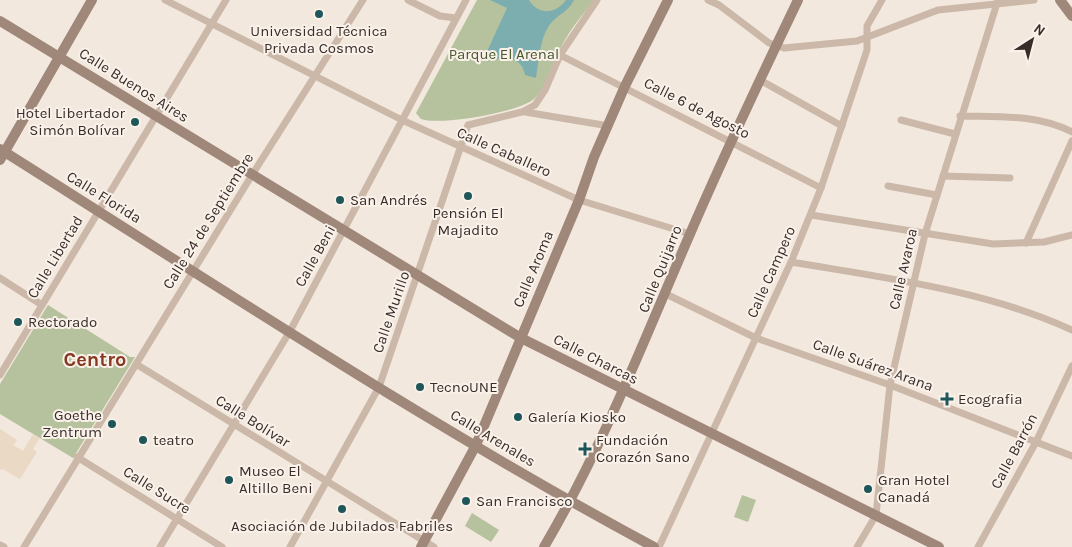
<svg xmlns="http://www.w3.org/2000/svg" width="1072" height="547" font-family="Karla,sans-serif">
<rect width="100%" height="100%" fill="#f2e8dd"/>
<g fill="#b6c29d">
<path d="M477 0H594C582 15 570 30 561 47 551 63 548 84 535 98 522 112 439 126 421 119L416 113Z"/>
<path d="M48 305 130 357H135L73 458 0 414V384Z"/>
<path d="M742 495 756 500 748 522 734 517Z"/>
<path d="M472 513 499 530 491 542 465 526Z"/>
</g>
<path fill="#ead9c4" d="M0 429 17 440 13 445 23 451 33 434 40 438 33 449 37 452 20 479 3 469 0 470Z"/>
<path fill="#7caeb0" d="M490 0H529C539 16 556 14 566 0H574C568 12 560 13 552 22 540 35 539 60 536 78L525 75C521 54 502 58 487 61L484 58 507 8Z"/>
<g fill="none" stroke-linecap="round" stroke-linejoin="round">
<g stroke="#cbb8a9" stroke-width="7">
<path d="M165 0 402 120 579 200 690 234"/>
<path d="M408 0 440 16 456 18"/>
<path d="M708 0 719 5 769 43 784 48 857 41 938 10 1034 0"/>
<path d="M560 55 821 188"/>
<path d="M760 80 842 126"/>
<path d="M525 112 609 126"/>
<path d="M960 116C999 117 1037 114 1072 132"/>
<path d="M901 120 955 134"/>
<path d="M943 176 1010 178"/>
<path d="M888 186 937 195"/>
<path d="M811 215 993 244 1044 242 1072 235"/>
<path d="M1026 243 1072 141"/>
<path d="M791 262C885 278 985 290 1072 330"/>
<path d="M0 278 42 305"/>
<path d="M666 294 756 338 890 385 1072 456"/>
<path d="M136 364 434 547"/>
<path d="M0 375 226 0"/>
<path d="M77 457 222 547"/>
<path d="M0 545 4 547"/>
<path d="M24 547 252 175 363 0"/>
<path d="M160 547 290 331 466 0"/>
<path d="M290 547 379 387 468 125 522 112 535 105 545 90 560 55 597 0"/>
<path d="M659 547 791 262 821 188 867 50V26L882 0"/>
<path d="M857 547 876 515 890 385 925 234 998 0"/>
<path d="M978 547 1036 442 1072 366"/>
</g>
<g stroke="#9f877a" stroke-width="10">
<path d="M1060 0 1072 16"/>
<path d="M0 21 521 338 939 547"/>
<path d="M0 149C216 285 429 426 654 547"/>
<path d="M0 160 92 0"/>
<path d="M421 547 476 445 579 200 594 157 625 86 668 0"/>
<path d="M544 547C603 447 644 340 690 234 724 155 761 77 798 0"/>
</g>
</g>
<g fill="#1e575a" stroke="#faf2ea" stroke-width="2">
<circle cx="319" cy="14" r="5"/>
<circle cx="135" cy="122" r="5"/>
<circle cx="468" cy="196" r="5"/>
<circle cx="340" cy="200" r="5"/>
<circle cx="18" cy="322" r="5"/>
<circle cx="420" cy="387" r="5"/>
<path d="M944.5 391.5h5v5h5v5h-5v5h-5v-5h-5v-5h5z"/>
<circle cx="518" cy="417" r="5"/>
<circle cx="112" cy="424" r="5"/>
<circle cx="143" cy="440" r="5"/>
<path d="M582.5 441.5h5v5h5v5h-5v5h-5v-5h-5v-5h5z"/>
<circle cx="229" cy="480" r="5"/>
<circle cx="868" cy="489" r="5"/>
<circle cx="466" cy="501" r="5"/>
<circle cx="342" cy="509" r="5"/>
</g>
<g text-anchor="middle" stroke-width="4" stroke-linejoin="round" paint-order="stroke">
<g font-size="15" fill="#382d29" stroke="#faf2ea" text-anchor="start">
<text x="319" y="36" text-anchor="middle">Universidad Técnica<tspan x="319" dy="17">Privada Cosmos</tspan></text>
<text x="125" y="118" text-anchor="end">Hotel Libertador<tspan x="125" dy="17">Simón Bolívar</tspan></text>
<text x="350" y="205">San Andrés</text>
<text x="468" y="218" text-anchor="middle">Pensión El<tspan x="468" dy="17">Majadito</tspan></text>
<text x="28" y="327">Rectorado</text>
<text x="430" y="392">TecnoUNE</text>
<text x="958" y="404">Ecografia</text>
<text x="102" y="420" text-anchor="end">Goethe<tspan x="102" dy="17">Zentrum</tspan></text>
<text x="528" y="422">Galería Kiosko</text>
<text x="153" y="445">teatro</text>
<text x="596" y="445">Fundación<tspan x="596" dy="17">Corazón Sano</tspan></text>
<text x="239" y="476">Museo El<tspan x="239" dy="17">Altillo Beni</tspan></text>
<text x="878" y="485">Gran Hotel<tspan x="878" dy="17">Canadá</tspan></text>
<text x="476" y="506">San Francisco</text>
<text x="342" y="531" text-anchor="middle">Asociación de Jubilados Fabriles</text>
</g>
<g font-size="15" fill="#47562c" stroke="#faf2ea">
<text x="504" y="59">Parque El Arenal</text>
</g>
<g font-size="15" fill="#382d29" stroke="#faf2ea">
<text transform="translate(134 85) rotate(32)" y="5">Calle Buenos Aires</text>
<text transform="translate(697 108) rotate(27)" y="5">Calle 6 de Agosto</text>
<text transform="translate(504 152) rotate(24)" y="5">Calle Caballero</text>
<text transform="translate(104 197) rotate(32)" y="5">Calle Florida</text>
<text transform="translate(208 221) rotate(-58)" y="5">Calle 24 de Septiembre</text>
<text transform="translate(315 256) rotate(-61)" y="5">Calle Beni</text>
<text transform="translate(55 257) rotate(-59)" y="5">Calle Libertad</text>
<text transform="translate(533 269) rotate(-67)" y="5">Calle Aroma</text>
<text transform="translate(660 269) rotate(-68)" y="5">Calle Quijarro</text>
<text transform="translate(903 269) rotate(-77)" y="5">Calle Avaroa</text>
<text transform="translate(771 272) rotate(-66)" y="5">Calle Campero</text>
<text transform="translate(391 312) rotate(-71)" y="5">Calle Murillo</text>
<text transform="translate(596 359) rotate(27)" y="5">Calle Charcas</text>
<text transform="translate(873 365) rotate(20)" y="5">Calle Suárez Arana</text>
<text transform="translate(253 421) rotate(32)" y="5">Calle Bolívar</text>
<text transform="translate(493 438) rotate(31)" y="5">Calle Arenales</text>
<text transform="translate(1014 451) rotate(-62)" y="5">Calle Barrón</text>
<text transform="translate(157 490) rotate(32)" y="5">Calle Sucre</text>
</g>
<g font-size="20" font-weight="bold" fill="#873821" stroke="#faf2ea">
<text x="95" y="366">Centro</text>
</g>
</g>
<g transform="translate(1032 40) rotate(36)" stroke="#faf2ea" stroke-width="4" paint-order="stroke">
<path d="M0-4L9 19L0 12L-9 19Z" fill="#382d29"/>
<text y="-8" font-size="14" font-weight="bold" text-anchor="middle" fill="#382d29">N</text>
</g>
</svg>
